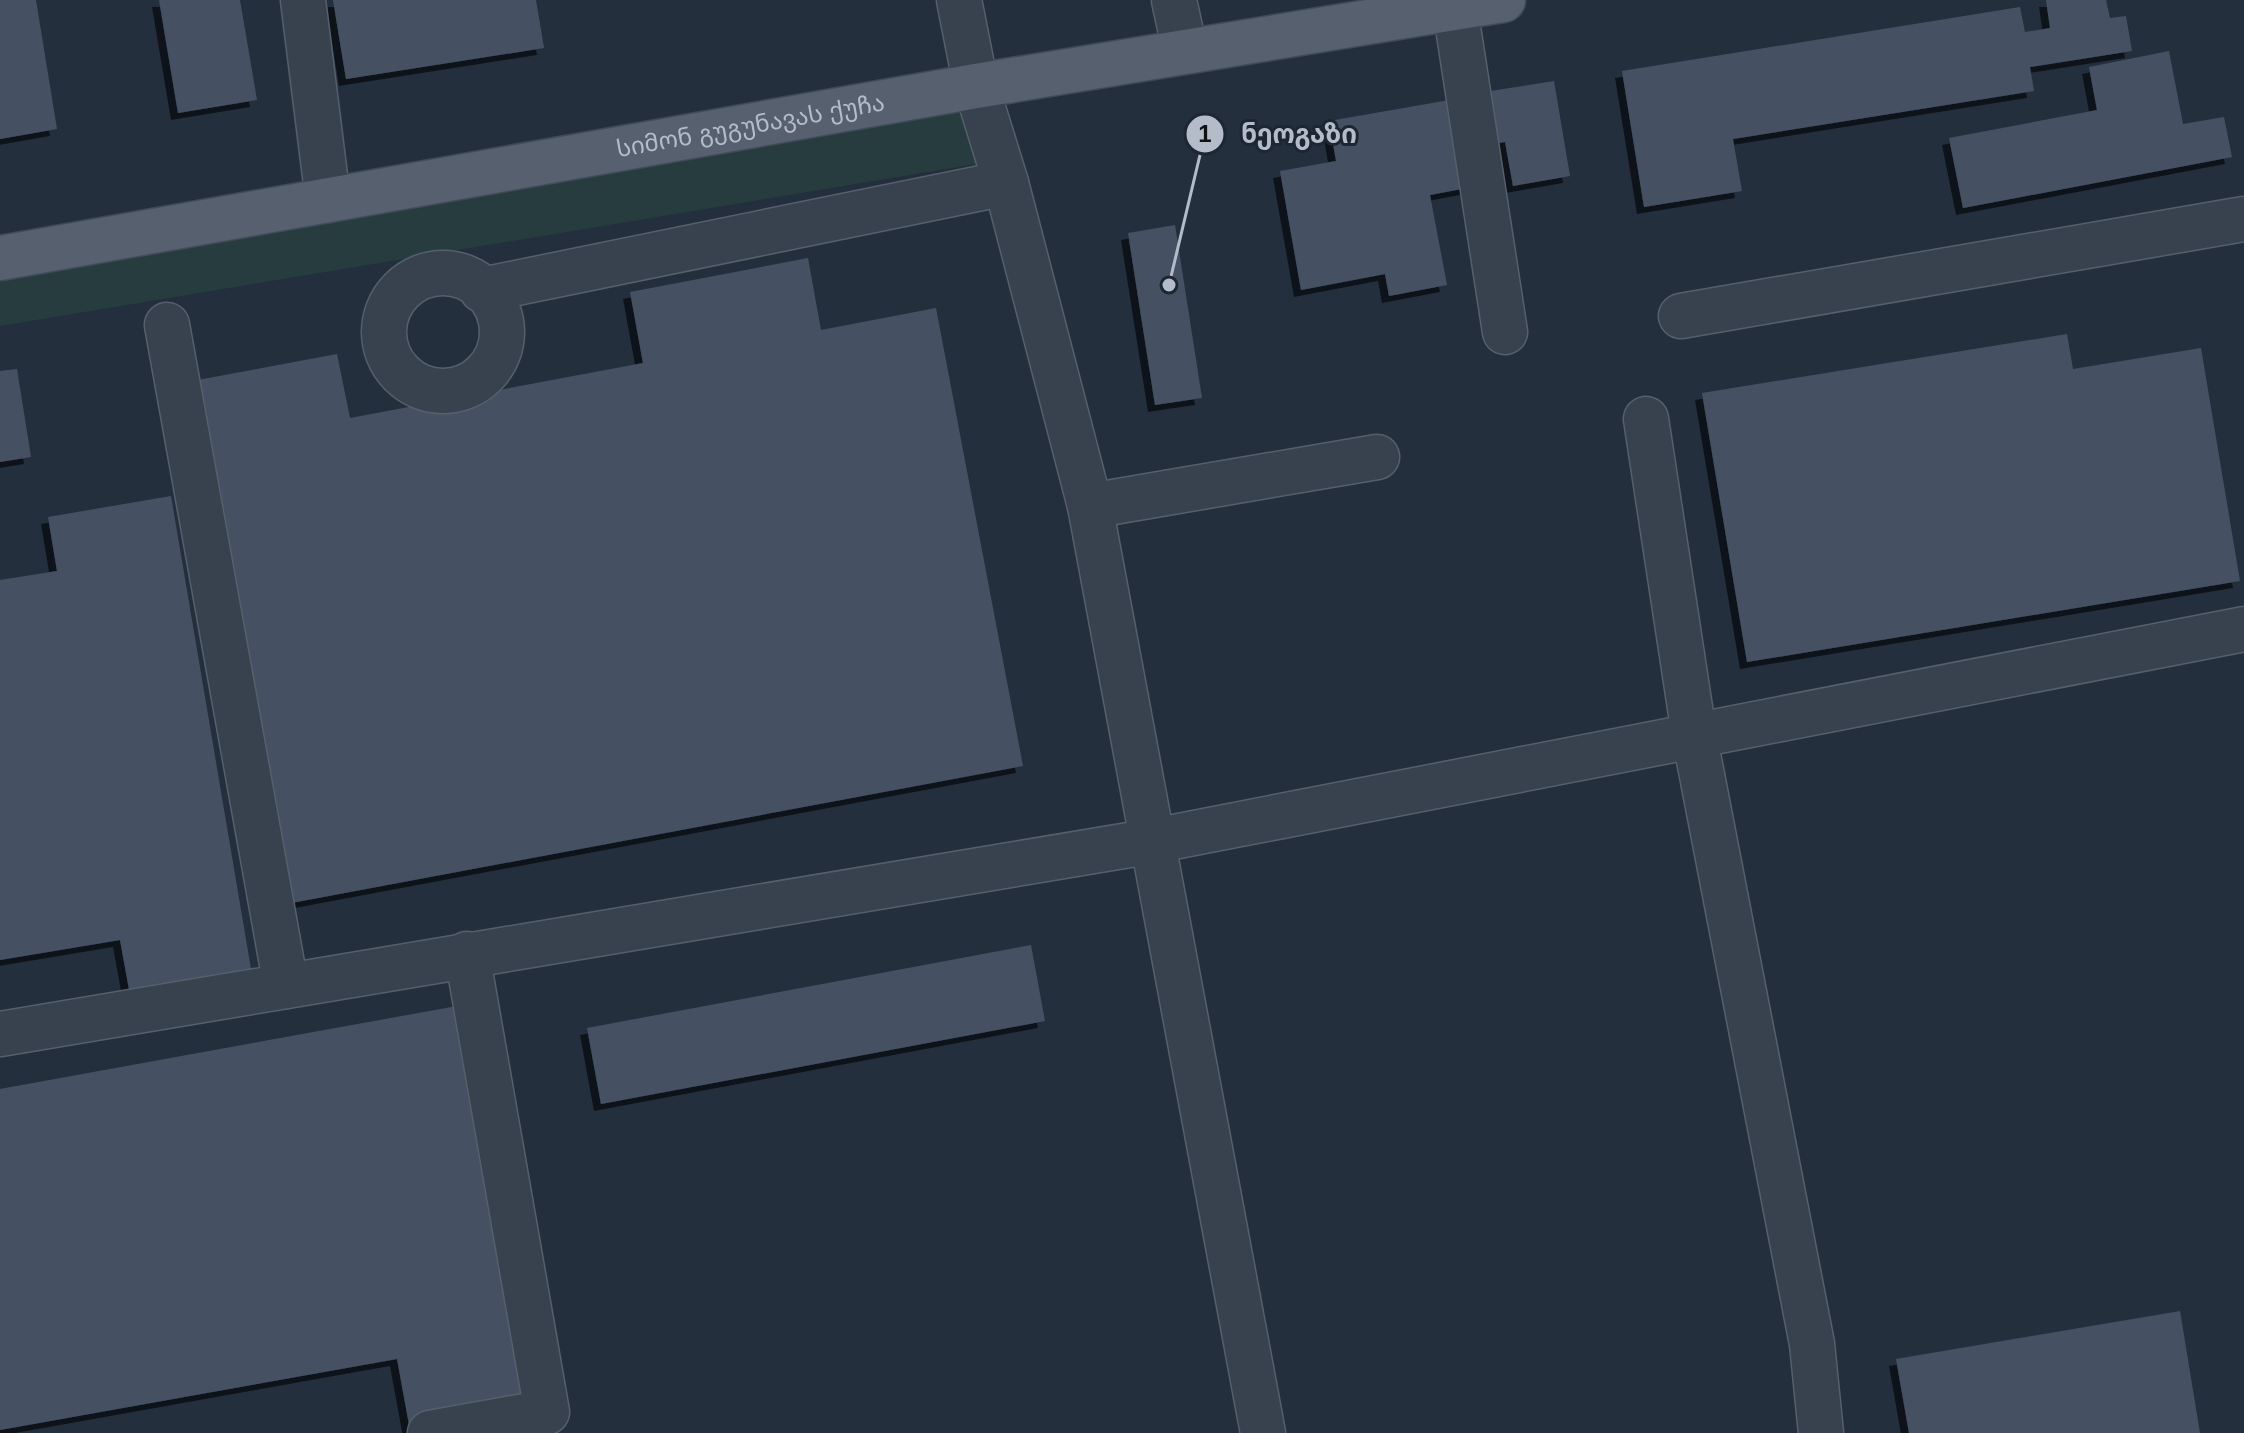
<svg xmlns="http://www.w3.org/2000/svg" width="2244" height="1433" viewBox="0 0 2244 1433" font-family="Helvetica,'Noto Sans Georgian',sans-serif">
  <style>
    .green { fill: #263c3f }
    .building { fill: #455162; filter: url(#shadow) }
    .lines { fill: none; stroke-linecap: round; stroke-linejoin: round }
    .minor-casing { stroke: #565f6c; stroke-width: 47 }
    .major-casing { stroke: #414a57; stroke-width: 47 }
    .minor { stroke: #38414e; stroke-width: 44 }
    .major { stroke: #56606e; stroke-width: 44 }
    .labels { text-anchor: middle; stroke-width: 6; stroke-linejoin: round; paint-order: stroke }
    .street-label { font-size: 24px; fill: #b4bcc9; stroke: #1d2633 }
    .leader { fill: none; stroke: #b4bcc9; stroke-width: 3 }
    .callout-dot { fill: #b4bcc9; stroke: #1d2633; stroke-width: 3 }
    .mark-label { font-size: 24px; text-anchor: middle; font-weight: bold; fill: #111 }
    .callout-label { font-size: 26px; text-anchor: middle; font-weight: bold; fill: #b4bcc9; stroke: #1d2633; stroke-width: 6; stroke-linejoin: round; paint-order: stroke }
  </style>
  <defs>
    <filter id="shadow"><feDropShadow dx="-7" dy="7" stdDeviation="0" flood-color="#0009"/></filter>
  </defs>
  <rect width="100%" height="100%" fill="#242f3e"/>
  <polygon class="green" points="961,111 976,164 0,326 0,278"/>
  <g class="building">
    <polygon points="0,0 36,0 57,129 0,139"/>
    <polygon points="159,0 240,0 257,100 178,113"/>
    <polygon points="333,0 536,0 544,48 346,79"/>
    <polygon points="2046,0 2106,0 2110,18 2126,16 2132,51 2030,67 2034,91 1733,139 1742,191 1644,207 1622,71 2020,7 2025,32 2050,28"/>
    <polygon points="2169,51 2183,124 2224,117 2232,157 1963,208 1949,138 2097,110 2089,67"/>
    <polygon points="1554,81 1570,176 1513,186 1505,142 1492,144 1484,92"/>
    <polygon points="1461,98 1477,186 1430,195 1447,285 1389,296 1385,274 1301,290 1280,171 1336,161 1329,121"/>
    <polygon points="1175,225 1202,398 1155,405 1128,233"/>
    <polygon points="808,258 821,330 936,308 1023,766 286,904 187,382 337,354 350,418 643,363 630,292"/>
    <polygon points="2067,334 2073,369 2201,348 2240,581 1747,662 1702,393"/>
    <polygon points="17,369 31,457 0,462 0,371"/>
    <polygon points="171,496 252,975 130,995 120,940 0,960 0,580 57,571 48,517"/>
    <polygon points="1031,945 1045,1021 601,1104 587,1028"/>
    <polygon points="468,1004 541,1406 410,1430 397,1359 0,1430 0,1089"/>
    <polygon points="2180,1311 2200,1433 1909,1433 1896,1359"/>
  </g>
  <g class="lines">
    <g class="minor-casing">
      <g id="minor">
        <polyline points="303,0 328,200"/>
        <polyline points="959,0 976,86 1006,183 1090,506 1263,1433"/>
        <polyline points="1174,0 1185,51"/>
        <polyline points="1455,8 1505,332"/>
        <circle cx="443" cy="332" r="59"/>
        <polyline points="482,290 1006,183"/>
        <polyline points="1681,316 2244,219"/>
        <polyline points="167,325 286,986"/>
        <polyline points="1646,419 1694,734 1812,1344 1821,1433"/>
        <polyline points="1090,506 1377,457"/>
        <polyline points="0,1034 1153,841 2244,629"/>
        <polyline points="430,1433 547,1412 467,954"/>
      </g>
    </g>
    <g class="major-casing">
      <g id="major">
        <path id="s1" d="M0,258l976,-172 527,-86"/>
      </g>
    </g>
    <use href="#minor" class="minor"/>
    <use href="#major" class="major"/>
  </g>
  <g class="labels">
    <g class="street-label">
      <text dy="8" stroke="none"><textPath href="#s1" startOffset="762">სიმონ გუგუნავას ქუჩა</textPath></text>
    </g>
  </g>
  <path class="leader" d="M1169 285L1205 134"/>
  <g class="callout-dot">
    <circle cx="1169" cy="285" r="8"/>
    <circle cx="1205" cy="134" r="20"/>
  </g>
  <g class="mark-label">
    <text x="1205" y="142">1</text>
  </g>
  <g class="callout-label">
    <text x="1299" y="143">ნეოგაზი</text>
  </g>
</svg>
